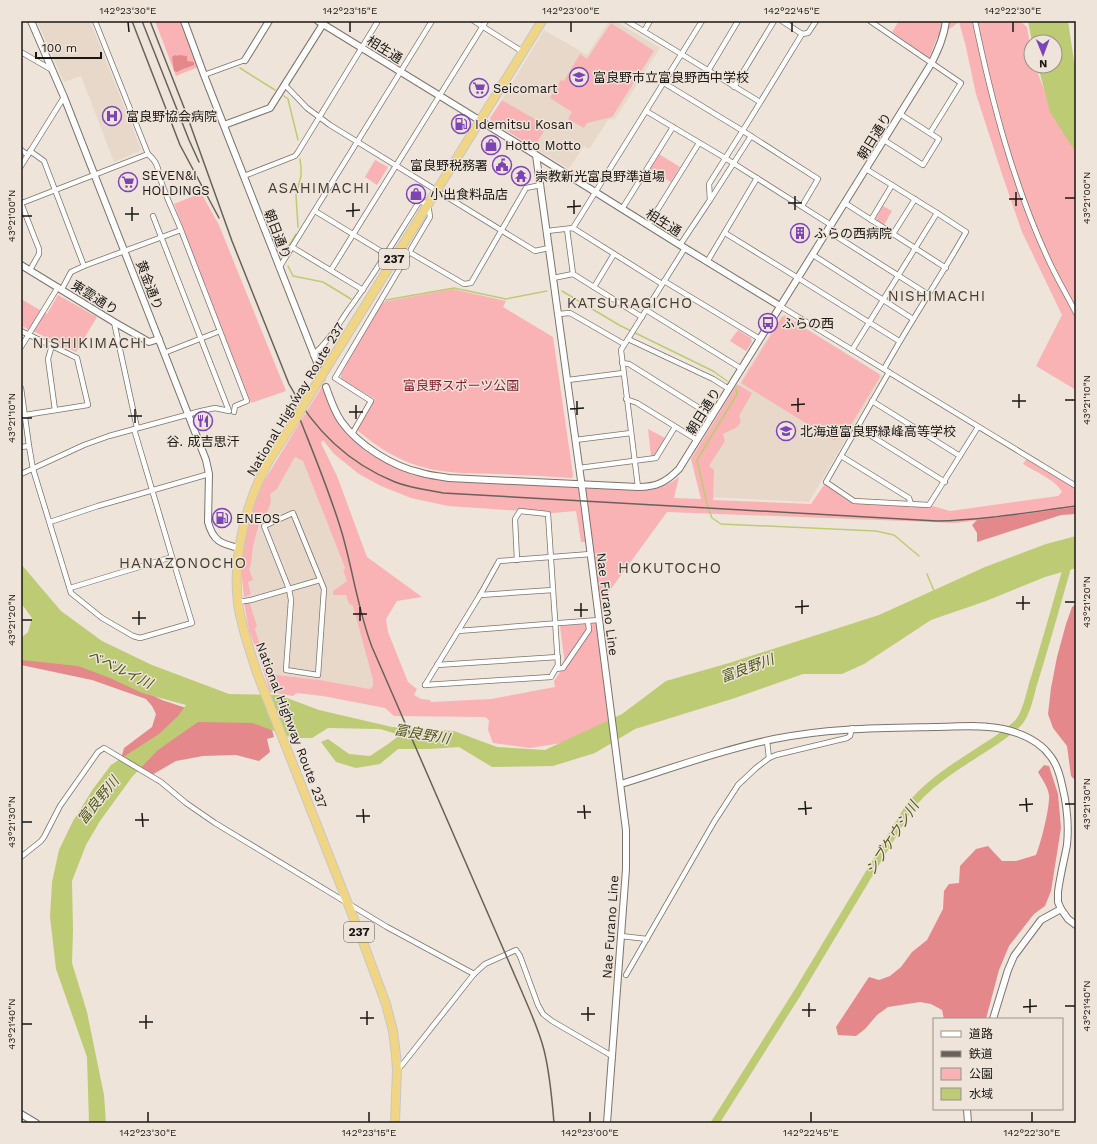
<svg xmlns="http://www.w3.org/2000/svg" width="1097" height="1144" viewBox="0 0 1097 1144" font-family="'Work Sans','Noto Sans JP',sans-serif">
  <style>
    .built { fill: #e7d8c9 }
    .green { fill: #f9b3b5 }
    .forest { fill: #e4888c }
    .water { fill: #bdcb74 }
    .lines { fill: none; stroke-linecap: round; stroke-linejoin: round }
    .stream { stroke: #bdcb74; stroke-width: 1.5 }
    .river { stroke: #bdcb74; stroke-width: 8 }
    .street-tunnel { stroke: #cec5bc; stroke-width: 4.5; stroke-dasharray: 4.5 2; stroke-linecap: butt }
    .street-casing { stroke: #7c746b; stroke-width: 6 }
    .secondary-casing { stroke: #7c746b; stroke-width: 8 }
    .highway-casing { stroke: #c8c7c7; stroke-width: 10 }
    .street { stroke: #fff; stroke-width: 4.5 }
    .secondary { stroke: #fff; stroke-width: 6 }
    .highway { stroke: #f0d684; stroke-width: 8 }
    .rail { stroke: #68625c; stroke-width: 1.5 }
    .highway-bridge-casing { stroke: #c8c7c7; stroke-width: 10; stroke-linecap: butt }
    .highway-bridge { stroke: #f0d684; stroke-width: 8 }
    .ticks { fill: none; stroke: #1a1714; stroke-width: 1.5 }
    .labels { text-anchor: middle; stroke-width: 3; stroke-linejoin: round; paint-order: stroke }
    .shield { fill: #eee4da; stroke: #5a544f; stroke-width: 1 }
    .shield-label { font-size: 12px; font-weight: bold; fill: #1a1714 }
    .street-label { font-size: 13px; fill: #1a1714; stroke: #eee4da }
    .poi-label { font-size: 13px; fill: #1a1714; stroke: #eee4da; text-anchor: start }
    .park-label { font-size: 13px; fill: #8a1d2f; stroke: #eee4da }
    .water-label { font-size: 14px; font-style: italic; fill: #4e5717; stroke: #eee4da }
    .quarter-label { font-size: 15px; letter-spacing: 1px; fill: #443d35; stroke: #eee4da }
    .neatline { fill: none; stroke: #1a1714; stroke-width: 1.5 }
    .ticks-label { font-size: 10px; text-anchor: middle; fill: #1a1714 }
  </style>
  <rect width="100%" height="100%" fill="#eee4da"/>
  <g class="built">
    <polygon points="37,21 90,21 141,149 140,151 114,162 81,76 64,82"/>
    <polygon points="609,21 615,21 660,48 615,119 608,120 589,149 584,146 569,169 536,149 538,141 547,126 502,100 544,30 587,55"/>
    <polygon points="785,315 883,376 809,502 710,497 700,465 743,397 739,383 781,316"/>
    <polygon points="295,457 303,461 345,568 343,570 347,581 333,591 333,595 346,595 349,604 353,606 373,680 373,686 370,689 320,680 269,674 255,629 257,626 244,603 244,597 251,594 248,582 253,579 249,569 251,565 253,546 259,524 264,520 270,494 277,489"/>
  </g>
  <g class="green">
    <polygon points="155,21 181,21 198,67 176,76"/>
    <polygon points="899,21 1020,21 1027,27 1031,51 1031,66 1035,66 1050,105 1076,150 1076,390 1036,366 1062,315 1022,232 1002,174 976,94 965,43 959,22 937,38 929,58 892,32"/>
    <polygon points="611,23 654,51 612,117 587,123 584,128 568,119 572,112 550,98 561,80 564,81 580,54 587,59"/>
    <polygon points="502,100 547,126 538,141 536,149 491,121 490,118"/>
    <polygon points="659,154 680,167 671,182 650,170"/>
    <polygon points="375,160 388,167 377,185 365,177"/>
    <polygon points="201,193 219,225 286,391 251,403 174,204"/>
    <polygon points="883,206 892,211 884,225 877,221 876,218"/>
    <path d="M453,289l4,1 49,11 -3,6 50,30 20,138 -1,3c-24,-2 -49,-3 -73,-4 -24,-1 -50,0 -73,-6 -26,-6 -49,-21 -69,-38l18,-31 -34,-20v-5l41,-72z"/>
    <polygon points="58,295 97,317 76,352 35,332 21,326 21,299 47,314"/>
    <polygon points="785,316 879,374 880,377 843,438 833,440 741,383 782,317"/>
    <polygon points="738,330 751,338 752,342 746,351 730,341"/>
    <polygon points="324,383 339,421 349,436 366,451 387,463 412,475 448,481 578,486 586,542 581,542 576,511 552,513 448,506 411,498 381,486 359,474 334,454 323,440 321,443 337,476 367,557 422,597 397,601 386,619 388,632 408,682 417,689 414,695 421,699 430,700 431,702 491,699 555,687 554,681 565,665 560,626 597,623 610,724 568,742 530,748 493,743 488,730 489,720 485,717 394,716 385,708 323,696 297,693 293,696 270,692 257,651 249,631 244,603 249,601 257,626 255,629 269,674 320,680 370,689 373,686 373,680 353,606 349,604 346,595 333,595 333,591 347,581 343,570 345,568 303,461 295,457 277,489 270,494 271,502 264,520 259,524 253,546 251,565 249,569 253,580 248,582 251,594 244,597 241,570 243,547 256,494"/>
    <path d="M737,384l15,9 -13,23 2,6 -4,5 -14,7 2,7 -16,25 5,4 -1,30 98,4 15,-22 28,18 75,5 21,6 108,-15 4,-4c-6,-12 -28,-21 -39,-28l5,-7 48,29v21l-119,16 -290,-11 -67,92 -15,-118 58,3 16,-1 11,-5 9,-6 -5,21 27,1 -10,-40z"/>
    <polygon points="648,429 665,438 655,456 651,456"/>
  </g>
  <g class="forest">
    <path d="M175,55l3,1 1,-1 8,1v5l7,1v3c-6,3 -11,3 -17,7l-3,-1 -2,-14z"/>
    <polygon points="1076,507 1076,514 1061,515 977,542 977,533 972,525 977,520"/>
    <polygon points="1076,604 1076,781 1071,776 1067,746 1053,728 1048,714 1051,688 1057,657 1066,624 1072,607"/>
    <polygon points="21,656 66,658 107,673 162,700 186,708 264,725 272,730 274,737 267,739 270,752 259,761 236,755 203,756 176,761 150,776 120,762 124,748 152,727 156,714 152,706 146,699 92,680 21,665"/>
    <path d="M1044,765l5,1 9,28 3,34 -10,63 -6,15 -11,8 -25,32 -10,24 -13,49h-42l-2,-9 -11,-6 -11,-2 -32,5 -11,8 -12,14 -9,7 -18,-1 -2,-8 33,-50 10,3 11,-4 11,-9 11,-15 15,-12 16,-31 1,-18 5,-7 10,-1 1,-17 16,-17 12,-3 14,15h14l20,-6c5,-12 14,-48 13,-60 -1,-8 -7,-16 -11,-23z"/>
  </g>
  <g class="water">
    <polygon points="1028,21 1068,21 1074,61 1076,67 1076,153 1050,112 1038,66 1055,66 1055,42 1032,42"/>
    <polygon points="1076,536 1076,568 1045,577 986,601 931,620 864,664 842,674 803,674 735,698 635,729 595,753 553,766 492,767 459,747 429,749 398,749 380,764 356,768 336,762 321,742 328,739 349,754 370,756 388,744 400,735 380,729 328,728 312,738 293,738 253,723 198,722 158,750 132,777 100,821 86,845 72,881 73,930 72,963 87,1012 104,1095 106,1123 89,1123 87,1057 56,969 50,917 52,882 59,850 73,821 93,789 111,765 159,734 178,716 186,705 142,693 110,678 78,666 21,660 21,638 28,632 32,618 21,603 21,564 61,611 102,641 152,665 229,694 279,695 319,710 392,727 454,731 497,747 545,750 622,714 666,681 729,663 879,615 985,567 1046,544"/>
  </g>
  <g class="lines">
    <g class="stream">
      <polyline points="240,68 275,90"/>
      <polyline points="284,96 288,99 298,140"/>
      <polyline points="298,227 296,195 301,176 301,168 300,159"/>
      <polyline points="287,249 296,234"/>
      <polyline points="288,266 293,276 323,282 351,299"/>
      <polyline points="562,291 619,325 713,371 727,381"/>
      <polyline points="386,300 454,288 506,299 547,291"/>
      <polyline points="736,388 737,394 697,460 707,504 712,518 721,524 876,531 894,535 919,556"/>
      <polyline points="927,574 934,591"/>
    </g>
    <path class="river" d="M715,1123l83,-131 110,-183c18,-24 45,-41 70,-57 14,-9 28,-17 40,-29 8,-8 12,-28 15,-39 13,-41 24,-82 36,-123"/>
    <polyline class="street-tunnel" points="318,365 326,387"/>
    <g class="street-casing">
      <g id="street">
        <polyline points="474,21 523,52"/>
        <polyline points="627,21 760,102"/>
        <polyline points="782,21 802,34 808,33 816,21"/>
        <polyline points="870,21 961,83 930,133"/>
        <path d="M975,21c17,81 38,162 73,238 8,18 19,36 28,54"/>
        <polyline points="644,31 650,21"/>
        <polyline points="21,52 52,70"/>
        <polyline points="708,71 738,21"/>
        <polyline points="204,75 245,60"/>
        <polyline points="664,83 743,131 818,179 802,206"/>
        <polyline points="285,85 307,108 330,125 535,251 549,248"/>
        <polyline points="734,87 774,21"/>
        <polyline points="646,111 725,158 831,225"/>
        <polyline points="884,140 923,165 939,139 900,114"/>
        <polyline points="21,150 28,155"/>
        <polyline points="30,151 44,161 84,266"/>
        <polyline points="21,166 64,97"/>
        <polyline points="244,176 295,156 298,152 378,21"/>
        <polyline points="710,200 751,136"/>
        <polyline points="21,203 39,249 39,254 30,270"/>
        <polyline points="22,203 148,154"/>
        <polyline points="845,203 946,268"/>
        <polyline points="622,209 673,127"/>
        <polyline points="315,211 387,255"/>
        <polyline points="871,220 892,185"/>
        <polyline points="648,225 699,143"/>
        <polyline points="573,228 702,21"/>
        <polyline points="567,229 573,274"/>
        <polyline points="181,230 247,401 235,406 234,412"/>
        <polyline points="547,231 573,228 662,284"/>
        <polyline points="828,231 929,295"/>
        <polyline points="725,233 798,278 899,341"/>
        <polyline points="893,234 915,199"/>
        <polyline points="680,245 710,200 709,184 750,119 802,34"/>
        <polyline points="292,247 363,290"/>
        <polyline points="409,252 464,284 471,283 526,188 541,185"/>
        <polyline points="813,255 913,319"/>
        <polyline points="707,262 757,178"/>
        <polyline points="279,268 432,21"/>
        <polyline points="331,270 486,21"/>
        <polyline points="553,278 573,274 642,317"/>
        <polyline points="664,281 760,339"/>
        <polyline points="594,287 614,254"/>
        <path d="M62,289l9,-17 13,-6 97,-36c-6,-15 -14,-31 -19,-46 -5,-15 -2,-19 -14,-30l-53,-133"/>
        <polyline points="780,306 1076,486"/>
        <polyline points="646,310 742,369"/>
        <polyline points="558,314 570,313 624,344"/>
        <polyline points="114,322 137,428"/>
        <polyline points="21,331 77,358 88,405 25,415"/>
        <polyline points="628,339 713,379 729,389"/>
        <polyline points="52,345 48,359 55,410"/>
        <polyline points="21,347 58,287"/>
        <polyline points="852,350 937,213 866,169"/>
        <polyline points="164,353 220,331"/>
        <path d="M313,355c15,-13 25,-30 36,-46 25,-34 47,-71 70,-107l9,1 2,14 -95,161 36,23 -19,33"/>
        <polyline points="622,363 629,364 712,416"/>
        <path d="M884,369c26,-47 56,-91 82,-137l-29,-19"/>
        <polyline points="889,372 826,482 854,501 929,505 978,427"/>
        <polyline points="568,380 623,373"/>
        <polyline points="21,388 29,446 33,469 71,593 102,618 133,636 140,638 192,623 172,557 134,429"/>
        <polyline points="626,399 637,403 697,440"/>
        <polyline points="872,401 960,456"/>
        <polyline points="857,427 945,482"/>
        <polyline points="575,440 631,433"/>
        <polyline points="21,447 29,446"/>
        <polyline points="841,456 909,498 911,504"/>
        <polyline points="579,468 656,458 675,427"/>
        <polyline points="21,474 84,445 109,436 201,411 215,408 229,411 153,216"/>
        <polyline points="638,487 621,350 685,248"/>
        <polygon points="293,513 324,589 318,675 286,670 291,600 289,589 264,526"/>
        <polyline points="50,522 98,506 209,474"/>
        <polyline points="70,588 172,557"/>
        <polyline points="480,595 553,590"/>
        <polyline points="238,602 251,600 320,580"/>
        <polyline points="458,631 599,620"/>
        <polyline points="437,665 558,657"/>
        <polyline points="556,669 563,668 589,630 588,621"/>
        <polyline points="425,685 551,677 558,665 548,514 520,511 515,519 517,560"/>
        <polyline points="425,685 480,595 499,561 591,554"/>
        <polyline points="767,741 769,758"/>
        <polyline points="21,857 41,841 44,837 60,806 98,752 104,748 161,782 186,803 215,823 387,927 474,974"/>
        <polyline points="621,936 647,939"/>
        <polyline points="626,975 714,822 738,785 756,768 769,758 776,755 847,738 850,736 852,728"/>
        <polyline points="397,1070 402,1065 474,974 485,964 516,950 520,956 538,1005 543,1014 552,1021 612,1056"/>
      </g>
    </g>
    <g class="secondary-casing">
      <g id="secondary">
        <path d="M31,21l33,76 142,363 3,14 -1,48c5,19 13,22 31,26"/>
        <polyline points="184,21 204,75 318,365"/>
        <polyline points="318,21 536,155 584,502 626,830 626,869 607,1123"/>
        <polyline points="245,60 269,21"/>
        <polyline points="224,125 270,108 323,24"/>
        <polyline points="536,155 680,245 780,306"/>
        <polyline points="21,265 114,322 149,342 159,339"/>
        <path d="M326,387c4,11 8,24 15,34 17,24 52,46 81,52 9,3 18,3 27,5l189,9c19,0 28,-5 41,-18l252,-405c7,-14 13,-27 15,-43"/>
        <path d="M621,784c51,-16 101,-34 153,-45 53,-11 106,-11 160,-12 22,0 47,-3 69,2 18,4 37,12 48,28 6,8 9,18 11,28 5,20 7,40 5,60 -3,16 -7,31 -9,47v10l3,7 -20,11 -27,36 -6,14 -15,49"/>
        <polyline points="1061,909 1068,919 1076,925"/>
        <polyline points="967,1109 968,1123"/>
        <polyline points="21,1114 36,1123"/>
      </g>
    </g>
    <g class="highway-casing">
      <g id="highway">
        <polyline points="309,396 542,21"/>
        <path d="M295,420c-8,13 -17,26 -25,39 -23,39 -38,98 -32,144 3,24 12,47 19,70l106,269 23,62 7,27 3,24 1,15 -2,53"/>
      </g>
    </g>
    <use href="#street" class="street"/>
    <use href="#secondary" class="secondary"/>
    <use href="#highway" class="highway"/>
    <g class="rail">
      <polyline points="132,21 180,145 219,218"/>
      <polyline points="142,21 189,140 199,162"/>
      <path d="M150,21l35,89 47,131 57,143c24,45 59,79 106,98 15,6 33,8 48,11l494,28c47,-1 93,-9 139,-15"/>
      <path d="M291,396c17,45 37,90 51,137 11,38 16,77 30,114l150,345c8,19 17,38 22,58 6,24 8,48 10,73"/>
    </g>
    <g class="highway-bridge-casing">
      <polyline id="highway-bridge" points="295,420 309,396"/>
    </g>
    <use href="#highway-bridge" class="highway-bridge"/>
  </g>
  <path class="ticks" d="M128,22l1,10M350,22v10M571,22v10M792,22v10M1013,22v10M1016,192v14M795,196v14M1065,198h10M1009,199h14M574,200v14M353,203v14M788,203h14M132,207v14M567,207l14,-1M346,211l14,-1M125,214h14M22,216h10M1019,394v14M798,398v14M1065,400h10M577,401v14M1012,401h14M356,405v14M791,405l14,-1M135,409v14M570,409l14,-1M349,412h14M128,416h14M22,418h10M1023,596v14M802,600v14M1065,602h10M581,603v14M1016,603h14M360,607v14M795,607l14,-1M574,610h14M139,611v14M353,614h14M132,618h14M22,620h10M1026,798l1,14M805,801l1,14M1065,804h10M584,805l1,14M1019,805l14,-1M363,809l1,14M798,809l14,-1M577,812h14M142,813l1,14M356,816h14M135,820h14M22,822h10M1030,999v14M809,1003v14M1065,1006h10M588,1007v14M1023,1007l14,-1M802,1010h14M367,1011v14M581,1014h14M146,1015v14M360,1018h14M139,1022h14M22,1024h10M148,1112v10M369,1112v10M590,1112v10M811,1112v10M1032,1112v10"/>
  <defs>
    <g id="school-ring" transform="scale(1)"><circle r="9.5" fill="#eee4da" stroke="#7d44ba" stroke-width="1.5"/><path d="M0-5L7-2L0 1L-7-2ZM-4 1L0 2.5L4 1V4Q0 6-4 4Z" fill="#7d44ba"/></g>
    <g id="supermarket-ring" transform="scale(1)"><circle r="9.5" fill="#eee4da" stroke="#7d44ba" stroke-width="1.5"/><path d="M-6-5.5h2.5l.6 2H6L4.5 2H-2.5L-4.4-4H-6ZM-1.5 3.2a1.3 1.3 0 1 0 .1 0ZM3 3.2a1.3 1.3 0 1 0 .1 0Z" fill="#7d44ba"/></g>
    <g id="hospital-ring" transform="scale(1)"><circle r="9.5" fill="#eee4da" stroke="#7d44ba" stroke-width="1.5"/><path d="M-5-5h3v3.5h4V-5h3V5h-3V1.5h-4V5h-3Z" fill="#7d44ba"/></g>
    <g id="fuel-ring" transform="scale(1)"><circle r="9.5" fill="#eee4da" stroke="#7d44ba" stroke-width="1.5"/><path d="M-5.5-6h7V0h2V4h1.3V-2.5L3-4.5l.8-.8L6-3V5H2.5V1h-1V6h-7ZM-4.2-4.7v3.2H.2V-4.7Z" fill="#7d44ba"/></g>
    <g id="shop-ring" transform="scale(1)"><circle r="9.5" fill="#eee4da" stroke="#7d44ba" stroke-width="1.5"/><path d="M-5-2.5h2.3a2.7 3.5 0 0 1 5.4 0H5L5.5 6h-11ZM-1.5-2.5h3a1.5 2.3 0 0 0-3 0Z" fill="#7d44ba"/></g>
    <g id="civic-ring" transform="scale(1)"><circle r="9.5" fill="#eee4da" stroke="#7d44ba" stroke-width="1.5"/><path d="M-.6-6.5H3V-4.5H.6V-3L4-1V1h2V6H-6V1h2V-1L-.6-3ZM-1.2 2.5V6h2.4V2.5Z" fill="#7d44ba"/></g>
    <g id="temple-ring" transform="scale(1)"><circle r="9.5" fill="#eee4da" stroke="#7d44ba" stroke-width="1.5"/><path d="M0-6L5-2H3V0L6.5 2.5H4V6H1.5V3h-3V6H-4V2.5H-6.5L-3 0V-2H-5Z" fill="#7d44ba"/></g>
    <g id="building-ring" transform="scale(1)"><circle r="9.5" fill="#eee4da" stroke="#7d44ba" stroke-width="1.5"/><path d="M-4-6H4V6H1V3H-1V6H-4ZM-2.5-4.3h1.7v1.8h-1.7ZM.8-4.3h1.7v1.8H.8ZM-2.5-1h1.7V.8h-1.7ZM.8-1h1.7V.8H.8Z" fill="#7d44ba"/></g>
    <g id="bus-ring" transform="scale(1)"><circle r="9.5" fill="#eee4da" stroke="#7d44ba" stroke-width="1.5"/><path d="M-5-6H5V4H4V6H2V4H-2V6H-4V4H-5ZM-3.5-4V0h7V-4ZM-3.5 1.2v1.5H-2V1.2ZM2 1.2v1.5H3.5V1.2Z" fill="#7d44ba"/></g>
    <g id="restaurant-ring" transform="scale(1)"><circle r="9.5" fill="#eee4da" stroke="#7d44ba" stroke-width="1.5"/><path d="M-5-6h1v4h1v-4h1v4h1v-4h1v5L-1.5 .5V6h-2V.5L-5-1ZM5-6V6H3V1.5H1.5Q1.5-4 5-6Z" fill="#7d44ba"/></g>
  </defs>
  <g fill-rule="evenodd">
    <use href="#school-ring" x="579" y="77"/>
    <use href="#supermarket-ring" x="479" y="88"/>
    <use href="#hospital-ring" x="112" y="116"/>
    <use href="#fuel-ring" x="461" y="124"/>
    <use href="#shop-ring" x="491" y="145"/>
    <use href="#civic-ring" x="502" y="165"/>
    <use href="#temple-ring" x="521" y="176"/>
    <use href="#supermarket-ring" x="128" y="182"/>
    <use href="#shop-ring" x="416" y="194"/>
    <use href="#building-ring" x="800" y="233"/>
    <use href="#bus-ring" x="768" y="323"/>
    <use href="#restaurant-ring" x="203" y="421"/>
    <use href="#school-ring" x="786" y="431"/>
    <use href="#fuel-ring" x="222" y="518"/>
  </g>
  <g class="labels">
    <g class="shield">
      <rect x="379" y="249" width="30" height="20" rx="3"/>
      <rect x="344" y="922" width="30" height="20" rx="3"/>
    </g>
    <g class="shield-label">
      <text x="394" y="263">237</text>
      <text x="359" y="936">237</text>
    </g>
    <g class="street-label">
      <text transform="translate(385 49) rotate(32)" y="5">相生通</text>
      <text transform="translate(874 136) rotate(-58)" y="5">朝日通り</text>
      <text transform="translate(664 222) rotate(32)" y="5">相生通</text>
      <text transform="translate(278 234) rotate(69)" y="5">朝日通り</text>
      <text transform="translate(150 285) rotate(69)" y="5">黄金通り</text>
      <text transform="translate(95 297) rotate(32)" y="5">東雲通り</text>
      <text transform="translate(295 399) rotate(-59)" y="5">National Highway Route 237</text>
      <text transform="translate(703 411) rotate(-58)" y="5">朝日通り</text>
      <text transform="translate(608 604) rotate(83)" y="5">Nae Furano Line</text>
      <text transform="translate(292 725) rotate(69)" y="5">National Highway Route 237</text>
      <text transform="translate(610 927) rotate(-86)" y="5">Nae Furano Line</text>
    </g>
    <g class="poi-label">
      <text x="593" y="82">富良野市立富良野西中学校</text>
      <text x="493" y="93">Seicomart</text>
      <text x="126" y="121">富良野協会病院</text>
      <text x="475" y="129">Idemitsu Kosan</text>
      <text x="505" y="150">Hotto Motto</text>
      <text x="488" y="170" text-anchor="end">富良野税務署</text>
      <text x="142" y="180">SEVEN&amp;I<tspan x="142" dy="15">HOLDINGS</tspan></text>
      <text x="535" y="181">崇教新光富良野準道場</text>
      <text x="430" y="199">小出食料品店</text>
      <text x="814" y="238">ふらの西病院</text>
      <text x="782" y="328">ふらの西</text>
      <text x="800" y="436">北海道富良野緑峰高等学校</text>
      <text x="203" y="446" text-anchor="middle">谷. 成吉思汗</text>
      <text x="236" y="523">ENEOS</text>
    </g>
    <g class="park-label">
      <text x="461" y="390">富良野スポーツ公園</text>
    </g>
    <g class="water-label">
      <text transform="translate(747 668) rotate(-20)" y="5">富良野川</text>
      <text transform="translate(120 669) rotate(26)" y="5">ベベルイ川</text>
      <text transform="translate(422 734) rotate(10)" y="5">富良野川</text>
      <text transform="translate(98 800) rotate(-51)" y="5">富良野川</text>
      <text transform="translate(892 838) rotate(-57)" y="5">シブケウシ川</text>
    </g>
    <g class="quarter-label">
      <text x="319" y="193">ASAHIMACHI</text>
      <text x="937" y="301">NISHIMACHI</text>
      <text x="630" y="308">KATSURAGICHO</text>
      <text x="90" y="348">NISHIKIMACHI</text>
      <text x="183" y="568">HANAZONOCHO</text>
      <text x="670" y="573">HOKUTOCHO</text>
    </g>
  </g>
  <rect width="1097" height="1144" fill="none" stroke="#eee4da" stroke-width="44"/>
  <rect x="933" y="1018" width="130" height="92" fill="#eee4da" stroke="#99928b"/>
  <rect x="941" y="1031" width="20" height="6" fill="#ffffff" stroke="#99928b"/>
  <text x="969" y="1038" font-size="12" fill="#1a1714">道路</text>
  <rect x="941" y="1051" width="20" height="6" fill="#68625c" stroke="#99928b"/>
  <text x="969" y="1058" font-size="12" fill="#1a1714">鉄道</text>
  <rect x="941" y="1068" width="20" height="12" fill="#f9b3b5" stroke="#99928b"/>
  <text x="969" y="1078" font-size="12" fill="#1a1714">公園</text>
  <rect x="941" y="1088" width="20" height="12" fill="#bdcb74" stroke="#99928b"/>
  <text x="969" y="1098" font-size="12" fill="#1a1714">水域</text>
  <g transform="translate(1043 54) rotate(179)"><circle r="19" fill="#eee4da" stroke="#99928b"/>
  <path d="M0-3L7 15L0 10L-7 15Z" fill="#7d44ba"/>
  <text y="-6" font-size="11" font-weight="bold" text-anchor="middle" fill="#1a1714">N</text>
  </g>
  <path d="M36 52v6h65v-6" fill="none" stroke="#1a1714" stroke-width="2"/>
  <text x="42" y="52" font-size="12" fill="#1a1714" stroke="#eee4da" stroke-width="3" paint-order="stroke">100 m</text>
  <rect x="22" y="22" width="1053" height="1100" class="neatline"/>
  <g class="ticks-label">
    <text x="128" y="14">142°23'30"E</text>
    <text x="350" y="14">142°23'15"E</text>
    <text x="571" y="14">142°23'00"E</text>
    <text x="792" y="14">142°22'45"E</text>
    <text x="1013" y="14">142°22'30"E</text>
    <text transform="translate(1086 198) rotate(-90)" y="4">43°21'00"N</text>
    <text transform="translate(11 216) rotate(-90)" y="4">43°21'00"N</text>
    <text transform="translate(1086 400) rotate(-90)" y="4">43°21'10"N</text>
    <text transform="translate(11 418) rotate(-90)" y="4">43°21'10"N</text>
    <text transform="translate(1086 602) rotate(-90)" y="4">43°21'20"N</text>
    <text transform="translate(11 620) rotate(-90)" y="4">43°21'20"N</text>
    <text transform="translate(1086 804) rotate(-90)" y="4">43°21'30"N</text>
    <text transform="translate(11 822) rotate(-90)" y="4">43°21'30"N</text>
    <text transform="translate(1086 1006) rotate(-90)" y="4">43°21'40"N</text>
    <text transform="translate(11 1024) rotate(-90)" y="4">43°21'40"N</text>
    <text x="148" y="1136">142°23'30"E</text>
    <text x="369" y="1136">142°23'15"E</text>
    <text x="590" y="1136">142°23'00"E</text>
    <text x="811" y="1136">142°22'45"E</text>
    <text x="1032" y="1136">142°22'30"E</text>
  </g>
</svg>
